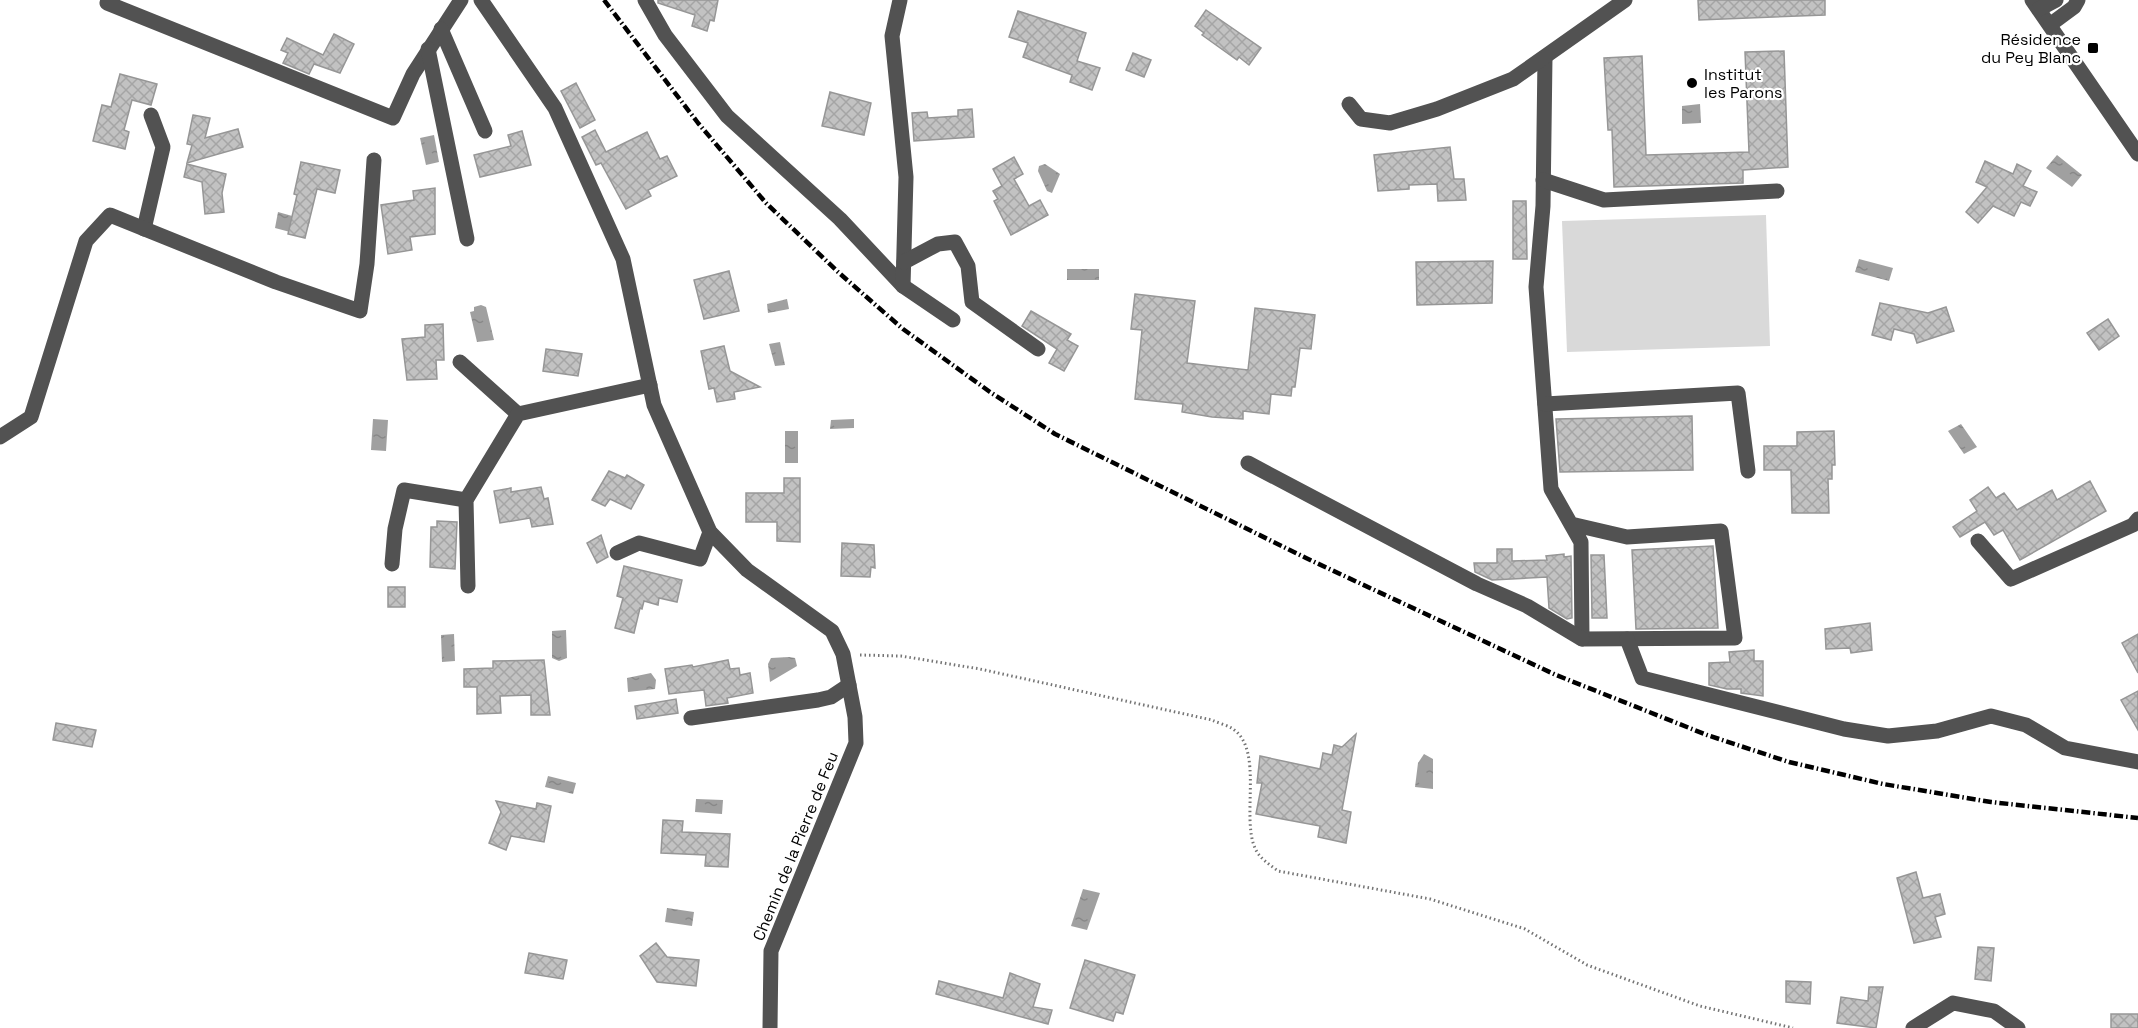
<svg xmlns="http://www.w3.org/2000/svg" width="2138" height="1028" viewBox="0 0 2138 1028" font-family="'Space Grotesk',sans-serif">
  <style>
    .green { fill: #d9d9d9 }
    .water { fill: url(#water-ripples) }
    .building { fill: url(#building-cross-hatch); stroke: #969696; stroke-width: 1.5 }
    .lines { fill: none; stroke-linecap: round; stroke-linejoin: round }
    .path { stroke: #747474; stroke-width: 3; stroke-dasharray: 1.5 3; stroke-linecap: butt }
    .minor { stroke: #525252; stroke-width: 15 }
    .rail { stroke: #000; stroke-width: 4.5; stroke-dasharray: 9 3 1.5 3; stroke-linecap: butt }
    .poi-dot { fill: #000; stroke: #fff; stroke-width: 2 }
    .labels { text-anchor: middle; stroke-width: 4.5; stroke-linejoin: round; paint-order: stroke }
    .poi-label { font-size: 16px; fill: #000; stroke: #fff; text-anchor: end }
    .street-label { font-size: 16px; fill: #000; stroke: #fff }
  </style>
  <defs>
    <pattern id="water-ripples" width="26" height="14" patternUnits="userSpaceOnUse" patternTransform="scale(1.5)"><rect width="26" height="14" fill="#a0a0a0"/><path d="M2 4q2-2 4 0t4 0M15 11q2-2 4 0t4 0" fill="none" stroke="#888"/></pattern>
    <pattern id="building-cross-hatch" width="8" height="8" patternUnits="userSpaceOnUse" patternTransform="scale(1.5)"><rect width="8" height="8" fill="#c2c2c2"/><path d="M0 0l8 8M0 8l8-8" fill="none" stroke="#a5a5a5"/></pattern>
  </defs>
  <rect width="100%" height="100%" fill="#fff"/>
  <polygon class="green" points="1766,215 1770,346 1567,352 1562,221"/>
  <g class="water">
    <polygon points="1700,104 1701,123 1682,124 1682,106"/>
    <polygon points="434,135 439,162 426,165 420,138"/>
    <polygon points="2057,155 2082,175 2072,187 2046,168"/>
    <polygon points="1045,164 1060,174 1052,193 1047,191 1038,171 1039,166"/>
    <polygon points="278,212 310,221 305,236 275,228"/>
    <polygon points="1859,259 1893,268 1889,281 1855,272"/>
    <rect x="1067" y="269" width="32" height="11"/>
    <polygon points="787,299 789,309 768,313 767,304"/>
    <polygon points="481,305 486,307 494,340 477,342 470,312 474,311 474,307"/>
    <polygon points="780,342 785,365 775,366 769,344"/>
    <polygon points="373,419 388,420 386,451 371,450"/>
    <polygon points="854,419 854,428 830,429 831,420"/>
    <polygon points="1961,424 1977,447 1964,454 1948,431"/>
    <rect x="785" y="431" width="13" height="32"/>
    <polygon points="566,630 567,658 559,661 552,658 552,631"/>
    <polygon points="454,634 455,661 442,662 441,635"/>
    <polygon points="789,657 795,658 797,666 770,682 768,664 771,658"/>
    <polygon points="651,673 656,680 655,689 628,692 627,678"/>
    <polygon points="1424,754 1433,759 1433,789 1415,787 1418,763"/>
    <polygon points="548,776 576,783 573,794 545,787"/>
    <polygon points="696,799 723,800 722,814 695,812"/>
    <polygon points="1083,889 1100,893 1087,930 1071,926"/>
    <polygon points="667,908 694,912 692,926 665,922"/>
  </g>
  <g class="building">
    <polygon points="658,0 718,0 714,21 710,20 707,31 692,26 695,15 658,3"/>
    <polygon points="1698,0 1825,0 1825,15 1699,20"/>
    <polygon points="1206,10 1261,48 1249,65 1239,57 1237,60 1202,35 1204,33 1195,26"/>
    <polygon points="1018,11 1086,33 1077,61 1100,68 1092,90 1070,82 1072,75 1023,57 1028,43 1009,37"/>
    <polygon points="334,34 354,44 340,73 314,64 309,74 283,63 288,53 281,50 287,38 323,55"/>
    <polygon points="1784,51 1788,167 1743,170 1743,183 1614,187 1612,130 1608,130 1604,58 1642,56 1646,155 1749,152 1745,52"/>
    <polygon points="1133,53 1151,60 1144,77 1126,70"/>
    <polygon points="120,74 157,84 151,105 132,100 124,130 129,132 125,149 93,141 102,105 111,107"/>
    <polygon points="576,83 595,120 580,128 561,91"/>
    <polygon points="830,92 871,103 864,135 822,126"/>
    <polygon points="972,109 974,137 914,141 912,113 927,112 928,118 958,116 958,110"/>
    <polygon points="193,115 210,118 205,138 238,129 243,147 187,163 192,145 187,144"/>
    <polygon points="595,130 606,152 647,132 660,159 667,156 677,176 648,190 651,196 626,209 601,163 596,165 582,137"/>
    <polygon points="522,131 531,165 480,177 474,155 511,146 508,135"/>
    <polygon points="1450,147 1454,179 1464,179 1466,200 1438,201 1437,184 1409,185 1409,189 1378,191 1374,155"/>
    <polygon points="1014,157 1023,174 1014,179 1029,206 1040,200 1048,215 1011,235 994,201 998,199 993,191 1002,186 993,169"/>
    <polygon points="1985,161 2013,174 2017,164 2031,171 2023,186 2037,192 2030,206 2021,202 2014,216 1993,206 1978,223 1966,212 1987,187 1976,182"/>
    <polygon points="301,162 340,170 335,193 317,189 305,238 288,234 297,195 294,194"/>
    <polygon points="187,164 226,174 222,193 224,212 205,214 202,182 184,177"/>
    <polygon points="435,188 435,234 410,237 412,250 388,254 381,205 414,200 413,191"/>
    <polygon points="1513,201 1526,201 1527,259 1513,259"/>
    <polygon points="1493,261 1492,303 1417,305 1416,262"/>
    <polygon points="729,271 739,311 704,319 694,280"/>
    <polygon points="1135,294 1195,301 1187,363 1212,366 1248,370 1255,308 1315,315 1311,349 1300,348 1295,387 1292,387 1291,396 1271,394 1269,414 1243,411 1243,419 1212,417 1182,412 1183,404 1135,399 1142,330 1131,329"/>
    <polygon points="1880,303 1928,313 1946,307 1954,331 1917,343 1914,334 1894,329 1891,340 1872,335"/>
    <polygon points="1031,311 1071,334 1067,340 1078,346 1064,371 1049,363 1057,349 1022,326"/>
    <polygon points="2108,319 2119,336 2099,350 2087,333"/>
    <polygon points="443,324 444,360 436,360 437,379 407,380 402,339 425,337 425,325"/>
    <polygon points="724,346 730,371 760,387 734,392 735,399 717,402 714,388 709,389 701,351"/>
    <polygon points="546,349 582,354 578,376 543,371"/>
    <polygon points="1692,416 1693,470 1560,472 1556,419"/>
    <polygon points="1834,431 1835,465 1832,465 1832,479 1828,479 1829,513 1792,513 1791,470 1764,470 1764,446 1797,446 1797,432"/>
    <polygon points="609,471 625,478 627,475 644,485 631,509 610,499 605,506 592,500"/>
    <polygon points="784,478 800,478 800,542 777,541 777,522 746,522 746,493 784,493"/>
    <polygon points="2090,481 2106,511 2020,560 2003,530 1994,535 1985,522 1960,537 1953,527 1977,511 1970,500 1988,487 1996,498 2004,493 2017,510 2052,490 2057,500"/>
    <polygon points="541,487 544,499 548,498 553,524 532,527 530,518 500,523 494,491 511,488 511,492"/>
    <polygon points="437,521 457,522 455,569 430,567 431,527 437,527"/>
    <polygon points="601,535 608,557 597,563 587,543"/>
    <polygon points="842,543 874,545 875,568 871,567 870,577 841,576"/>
    <polygon points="1713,546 1718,628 1636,629 1632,550"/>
    <polygon points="1497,549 1512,549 1512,561 1547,560 1546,556 1564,554 1564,557 1571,556 1572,618 1567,619 1549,608 1547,577 1492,580 1475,572 1474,563 1497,563"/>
    <polygon points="1591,555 1604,555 1607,618 1592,618"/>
    <polygon points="624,566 682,580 677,602 659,598 658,605 644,601 642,609 640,608 634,633 615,628 623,598 617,596"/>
    <rect x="388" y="587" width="17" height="20"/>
    <polygon points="1870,623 1872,650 1851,653 1850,648 1826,649 1825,629"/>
    <polygon points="2138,634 2138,673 2122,643"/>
    <polygon points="1754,650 1754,661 1763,661 1763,696 1741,693 1741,689 1727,689 1709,685 1709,663 1730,662 1729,652"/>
    <polygon points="544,660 550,715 531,715 531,695 500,696 501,713 477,714 477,687 464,687 464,669 493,668 493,661"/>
    <polygon points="728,660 730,669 739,668 740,675 750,673 753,693 727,698 728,703 706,706 704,690 669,694 665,669 692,665 693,667"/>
    <polygon points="2138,691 2138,730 2121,700"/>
    <polygon points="676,699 678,713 637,719 635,706"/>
    <polygon points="56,723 96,730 92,747 53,740"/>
    <polygon points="1356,734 1342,810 1351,812 1346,843 1318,837 1320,826 1256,814 1262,783 1257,783 1260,756 1320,769 1323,753 1332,755 1334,745 1342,747"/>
    <polygon points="496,801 536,809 537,803 551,806 544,842 511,836 506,850 489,843 501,812"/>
    <polygon points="663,820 683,821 682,832 730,834 728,867 705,866 706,855 661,853"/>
    <polygon points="1916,872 1923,898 1940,894 1945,914 1935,917 1941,937 1914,943 1897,878"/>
    <polygon points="656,943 667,957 699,960 696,986 657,982 640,956"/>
    <polygon points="1978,947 1994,948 1991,981 1975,979"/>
    <polygon points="529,953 567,960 563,979 525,973"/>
    <polygon points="1085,960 1135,975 1123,1014 1116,1012 1113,1021 1070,1008"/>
    <polygon points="1010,973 1040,984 1033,1007 1052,1010 1048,1024 936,994 939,981 1003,998"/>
    <polygon points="1786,981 1811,982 1810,1004 1786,1002"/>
    <polygon points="1869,987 1883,987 1876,1028 1837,1023 1841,997 1868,1001"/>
    <rect x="2111" y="1014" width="27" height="14"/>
  </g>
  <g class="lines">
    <path class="path" d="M860,655l41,1 79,13 232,51c6,3 15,5 21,9 31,21 8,88 22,119 4,10 14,16 23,23l152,28 95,30 62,36 113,41 93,22"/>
    <g class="minor">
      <polyline points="481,0 555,108 623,259 654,405 710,532 747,570 832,631 843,654 855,717 856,743 771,951 770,1028"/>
      <polyline points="645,0 665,35 727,116 840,219 903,286 953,320"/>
      <polyline points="900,0 892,36 906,177 903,286"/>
      <polyline points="2032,0 2138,154"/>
      <polyline points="107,3 393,118 413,74 461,0"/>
      <polyline points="2039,9 2056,0"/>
      <polyline points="2051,24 2074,7 2078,0"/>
      <polyline points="441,29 485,131"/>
      <polyline points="428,49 467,239"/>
      <polyline points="1545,57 1543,206 1536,287 1551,489 1581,542 1582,639 1735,638 1721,531 1627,537 1571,524"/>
      <polyline points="1349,104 1361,119 1390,123 1437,109 1513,79 1625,0"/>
      <polyline points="1543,180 1604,200 1777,191"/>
      <polyline points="144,229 163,147 151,115"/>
      <polyline points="904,262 938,244 955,242 968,266 972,302 1038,349"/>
      <polyline points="460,362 518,414"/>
      <polyline points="1545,404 1738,393 1748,471"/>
      <polyline points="0,437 31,417 86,241 110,215 276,282 360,311 367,264 374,160"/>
      <polyline points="1248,463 1477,584 1527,606 1582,639"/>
      <polyline points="1978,541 2011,579 2133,525 2138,519"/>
      <polyline points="617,553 639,543 700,559 710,532"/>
      <polyline points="392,564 395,529 404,490 466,500"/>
      <polyline points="468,586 466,500 518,414 650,385"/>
      <polyline points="1627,639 1642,678 1844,729 1888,736 1937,731 1991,716 2026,725 2065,748 2138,762"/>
      <polyline points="691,718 818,700 831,697 849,685"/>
      <polyline points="1913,1028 1953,1003 1994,1011 2018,1028"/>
    </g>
    <polyline class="rail" points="604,0 698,123 766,203 838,272 903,329 990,392 1055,434 1306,558 1556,675 1707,735 1789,762 1883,784 1991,802 2138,818"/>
  </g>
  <g class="poi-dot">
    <rect x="2087" y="42" width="12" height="12" rx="3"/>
    <circle cx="1692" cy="83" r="6"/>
  </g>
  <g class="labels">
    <g class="poi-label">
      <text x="2081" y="45">Résidence<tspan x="2081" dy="18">du Pey Blanc</tspan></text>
      <text x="1704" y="80" text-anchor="start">Institut<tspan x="1704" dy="18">les Parons</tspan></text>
    </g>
    <g class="street-label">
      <text transform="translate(795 846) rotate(-68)" y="6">Chemin de la Pierre de Feu</text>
    </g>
  </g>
</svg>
